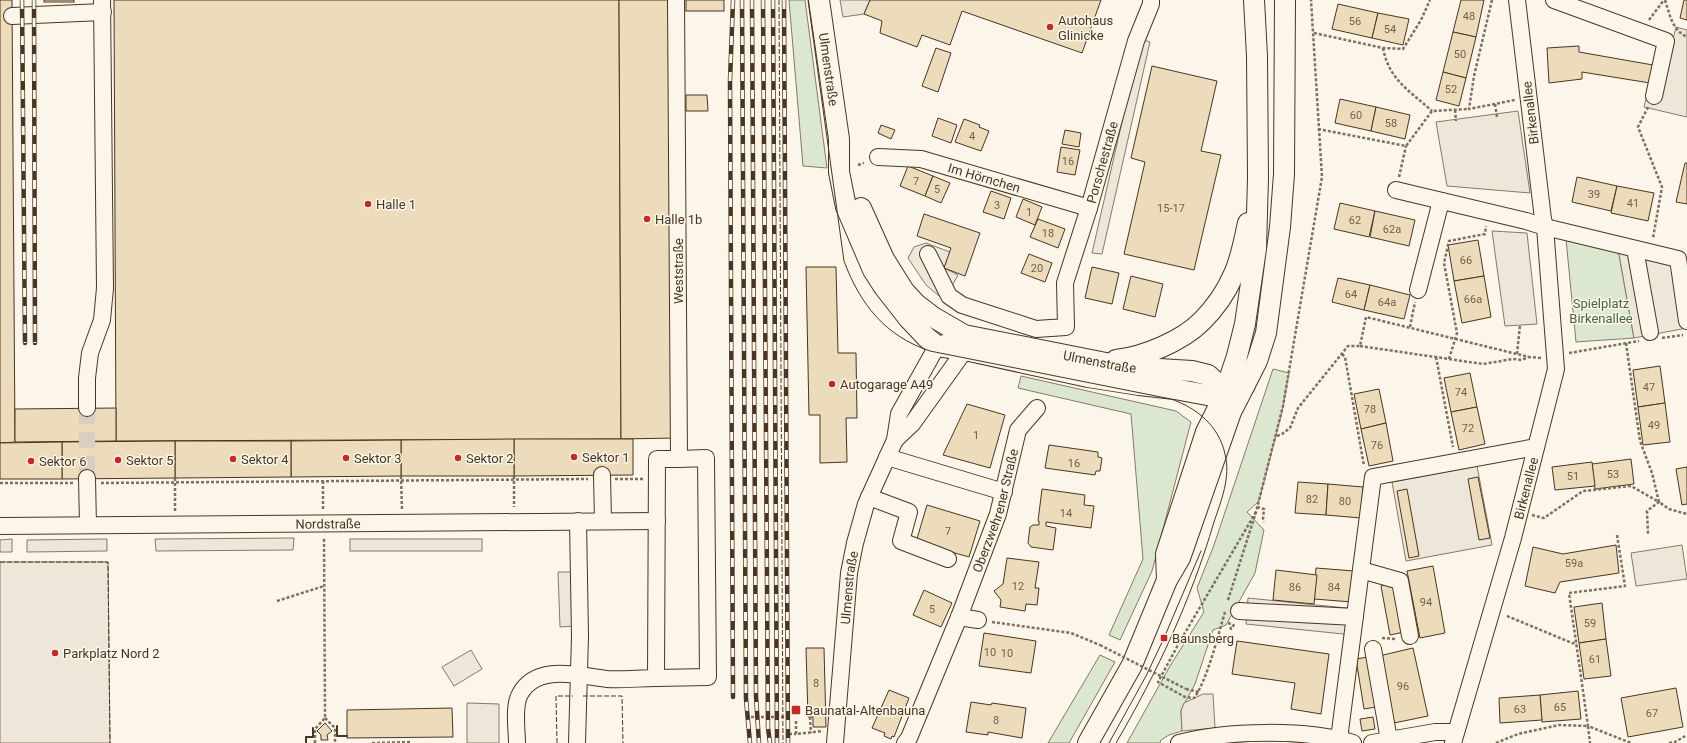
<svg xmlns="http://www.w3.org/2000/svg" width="1687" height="743" viewBox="0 0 1687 743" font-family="Roboto,sans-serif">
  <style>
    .green { fill: #dce7d0; stroke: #887966 }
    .parking { fill: #ede7d9; stroke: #887966 }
    .building { fill: #ecdcbc; stroke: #4a3520 }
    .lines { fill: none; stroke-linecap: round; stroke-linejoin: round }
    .minor-tunnel { stroke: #d8cfc1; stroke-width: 16; stroke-dasharray: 16 8; stroke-linecap: butt }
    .minor-casing { stroke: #4a3520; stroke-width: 18 }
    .major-casing { stroke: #4a3520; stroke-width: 22 }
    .path { stroke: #7f6f5c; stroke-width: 2.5; stroke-dasharray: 3 2; stroke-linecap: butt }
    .minor { stroke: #fbf6e9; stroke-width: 16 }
    .major { stroke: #fbf6e9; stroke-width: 20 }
    .tram { stroke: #4a3520; stroke-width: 1 }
    .rail-casing { stroke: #4a3520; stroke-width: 4.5 }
    .rail { stroke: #fbf6e9; stroke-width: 3; stroke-dasharray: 9; stroke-linecap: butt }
    .path-bridge { stroke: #7f6f5c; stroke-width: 2.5; stroke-dasharray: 3 2; stroke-linecap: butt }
    .fence { stroke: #4a3520; stroke-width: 1; stroke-dasharray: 5 2; stroke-linecap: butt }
    .wall { stroke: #4a3520; stroke-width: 2 }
    .poi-dot { fill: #c62828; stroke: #fbf6e9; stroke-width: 1.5 }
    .labels { text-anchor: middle; stroke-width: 3; stroke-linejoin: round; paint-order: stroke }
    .number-label { font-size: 11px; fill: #725f47 }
    .poi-label { font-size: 13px; fill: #4a3520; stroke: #fbf6e9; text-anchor: start }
    .street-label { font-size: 13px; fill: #4a3520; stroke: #fbf6e9 }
    .park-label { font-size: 13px; fill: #436837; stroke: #fbf6e9 }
  </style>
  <rect width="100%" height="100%" fill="#fbf6e9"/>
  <g class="green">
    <polygon points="789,0 805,0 827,168 803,166"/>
    <polygon points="1566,239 1618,249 1634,338 1576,342"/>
    <polygon points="1273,369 1289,373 1282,412 1259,501 1247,512 1264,530 1255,573 1226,625 1213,630 1195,684 1181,710 1182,731 1169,735 1161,740 1160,743 1127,743 1170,666 1204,612 1197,588 1214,545"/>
    <polygon points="1021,376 1176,411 1191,422 1152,571 1120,640 1109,635 1143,559 1131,414 1018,388"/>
    <polygon points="1100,655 1115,662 1069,743 1048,743"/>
  </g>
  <g class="parking">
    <polygon points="840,0 870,0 864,14 843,17"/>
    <polygon points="1676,27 1687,30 1687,117 1644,107 1650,83 1672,43"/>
    <polygon points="1141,39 1150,42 1102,254 1092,253"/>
    <polygon points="1518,111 1530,193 1447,186 1436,122"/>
    <polygon points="1492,231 1527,233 1537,324 1505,326"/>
    <polygon points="926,243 950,252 944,268 958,275 944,300 926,285 908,258 914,247"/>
    <polygon points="1618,249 1687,263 1687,328 1634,338"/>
    <polygon points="1477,466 1492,545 1406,561 1392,482"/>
    <polygon points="294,538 293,550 156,551 155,539"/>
    <polygon points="12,539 12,552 0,552 0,540"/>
    <polygon points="107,539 107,551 27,552 27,540"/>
    <rect x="350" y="539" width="132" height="12"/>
    <polygon points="1682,545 1687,579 1636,586 1631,553"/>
    <polygon points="0,562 108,562 110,743 0,743"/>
    <polygon points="558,572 572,572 574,626 560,627"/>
    <polygon points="1248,598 1356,609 1353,635 1246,624"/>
    <polygon points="471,650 482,669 454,686 442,667"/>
    <polygon points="1203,694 1213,694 1215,728 1182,731 1181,711 1184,703"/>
    <polygon points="467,703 499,704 499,743 467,743"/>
  </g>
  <g class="building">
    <polygon points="0,0 12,0 15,442 0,443"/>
    <rect x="44" y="0" width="30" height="2"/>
    <polygon points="114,0 619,0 621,439 116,441"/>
    <polygon points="619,0 672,0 675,438 621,439"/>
    <rect x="686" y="0" width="38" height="11"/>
    <polygon points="870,0 1101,0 1082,53 962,11 950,45 922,35 917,47 880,33 882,21 864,14"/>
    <polygon points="1461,0 1484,0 1476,37 1453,32"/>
    <polygon points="1684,0 1687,0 1687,20 1680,18"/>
    <polygon points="1338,4 1378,13 1372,38 1332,29"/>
    <polygon points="1378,13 1409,19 1403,45 1372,38"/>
    <polygon points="1453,32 1476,37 1466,78 1443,72"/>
    <polygon points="1579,46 1579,52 1653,65 1650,83 1582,72 1582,79 1549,83 1547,48"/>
    <polygon points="936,48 951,53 938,92 922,86"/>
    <polygon points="1152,66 1217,81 1201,151 1221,155 1194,270 1124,254 1145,162 1131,158"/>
    <polygon points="1443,72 1466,78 1459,106 1436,100"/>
    <polygon points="686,95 707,95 708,111 686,111"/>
    <polygon points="1340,99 1376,107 1371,131 1335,123"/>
    <polygon points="1376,107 1410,115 1405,139 1371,131"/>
    <polygon points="938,118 957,125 951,143 932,136"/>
    <polygon points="964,119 980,125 979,127 989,131 981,151 955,142"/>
    <polygon points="881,125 895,130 891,139 878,133"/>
    <polygon points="1065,130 1081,133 1079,147 1062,144"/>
    <polygon points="1061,147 1080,150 1075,175 1057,172"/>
    <polygon points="1685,163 1687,163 1687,204 1676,202"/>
    <polygon points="908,166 933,176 925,196 900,186"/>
    <polygon points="933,176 950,183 941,203 925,196"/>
    <polygon points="1577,177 1617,186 1611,211 1572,202"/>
    <polygon points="1617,186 1654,193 1648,221 1611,213"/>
    <polygon points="991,191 1011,198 1004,219 983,212"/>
    <polygon points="1023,199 1042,207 1035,225 1016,217"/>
    <polygon points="1340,203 1375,211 1369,237 1334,229"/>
    <polygon points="1375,211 1415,220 1409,246 1370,237"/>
    <polygon points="924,214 980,233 965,276 944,268 951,248 917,236"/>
    <polygon points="1038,219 1065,229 1058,248 1030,237"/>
    <polygon points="1478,240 1484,276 1454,281 1448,245"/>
    <polygon points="1029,254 1052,263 1045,282 1021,273"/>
    <polygon points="806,267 836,267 838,353 856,353 857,418 846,418 847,462 820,463 820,415 809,415"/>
    <polygon points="1092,267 1119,273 1112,304 1085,298"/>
    <polygon points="1131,276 1163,284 1155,317 1123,309"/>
    <polygon points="1484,276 1491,317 1462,323 1454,281"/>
    <polygon points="1338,278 1370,285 1364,310 1332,302"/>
    <polygon points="1370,285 1410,295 1404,319 1364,310"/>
    <polygon points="1660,366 1665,403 1638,407 1633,370"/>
    <polygon points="1470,373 1477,407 1451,412 1444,378"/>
    <polygon points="1379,389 1386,423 1361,429 1354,394"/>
    <polygon points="1665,403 1670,442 1643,445 1638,407"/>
    <polygon points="967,404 1005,415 990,468 943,455"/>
    <polygon points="1477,407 1485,444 1459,450 1451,412"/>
    <polygon points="116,408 116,441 15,442 15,409"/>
    <polygon points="1386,423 1393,461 1369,466 1361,429"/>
    <polygon points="514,439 633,439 633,475 514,476"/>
    <polygon points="514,439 514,476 401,476 401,440"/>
    <polygon points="401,440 401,476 291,477 291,441"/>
    <polygon points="175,441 291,441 291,477 175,478"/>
    <polygon points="175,441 175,478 62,479 62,442"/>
    <polygon points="62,442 62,479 0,479 0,443"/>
    <polygon points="1049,445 1098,452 1098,457 1102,458 1100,471 1096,471 1095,475 1045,468"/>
    <polygon points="1631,459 1634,484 1595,489 1592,464"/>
    <polygon points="1592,462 1595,486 1555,490 1552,467"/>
    <polygon points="1687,467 1687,504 1682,505 1676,469"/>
    <polygon points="1478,477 1490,538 1479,540 1468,479"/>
    <polygon points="1298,482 1328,484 1326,515 1295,513"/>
    <polygon points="1328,484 1363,487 1361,518 1326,515"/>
    <polygon points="1042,489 1085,495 1084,505 1094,506 1091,528 1046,522 1046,526 1056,528 1053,550 1031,547 1028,543 1030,527 1033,525 1039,525 1039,521 1038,521"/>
    <polygon points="1407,489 1419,556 1409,558 1397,491"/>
    <polygon points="927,505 980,521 969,557 916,542"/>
    <polygon points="1616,545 1619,573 1560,582 1555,593 1525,586 1533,547 1563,554"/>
    <polygon points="1007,558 1039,562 1035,588 1039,588 1037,605 1026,604 1025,611 1000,607 1001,600 994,591 1003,584"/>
    <polygon points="1433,566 1445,633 1420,638 1407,571"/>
    <polygon points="1316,568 1354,571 1352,602 1314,599"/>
    <polygon points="1276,570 1317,575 1314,604 1273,600"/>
    <polygon points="1395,583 1404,632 1390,635 1381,586"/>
    <polygon points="924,590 952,603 941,627 913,615"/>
    <polygon points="1602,603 1606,639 1579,643 1574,607"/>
    <polygon points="984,633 1036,641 1031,673 979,666"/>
    <polygon points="1606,639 1611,676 1584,679 1579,643"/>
    <polygon points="1237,641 1329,654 1321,714 1291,709 1295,683 1232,674"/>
    <polygon points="806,648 824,648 826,727 813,727 813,717 808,717"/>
    <polygon points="1413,648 1428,716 1394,723 1379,656"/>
    <polygon points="1368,657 1376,707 1364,709 1356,659"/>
    <polygon points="1676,688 1683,727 1628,737 1621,698"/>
    <polygon points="889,690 909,698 894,737 892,736 891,739 884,736 885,733 872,728"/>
    <polygon points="1578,691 1581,719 1542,722 1540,695"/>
    <polygon points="1540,695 1542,720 1500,723 1499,698"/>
    <polygon points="971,702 991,705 992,703 1026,708 1022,738 988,732 988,735 966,732"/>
    <polygon points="452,708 453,737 347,738 347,710"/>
    <polygon points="1373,717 1375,729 1362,731 1360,719"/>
    <polygon points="325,723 332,731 327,735 328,740 321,740 321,735 317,731"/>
  </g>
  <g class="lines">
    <polyline class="minor-tunnel" points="87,408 87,478"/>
    <g class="minor-casing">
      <g id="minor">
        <polyline points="1554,0 1666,41 1654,96"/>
        <polyline points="12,16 103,12"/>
        <path id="s1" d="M878,157l43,2 168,49"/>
        <polyline points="1396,190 1526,221 1545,227 1678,259 1687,321"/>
        <polyline points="1635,249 1650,332"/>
        <path id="s2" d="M928,254l21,42 13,9 74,24 30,-2 -1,-44 24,-75 47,-167 15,-37v-4"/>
        <polyline points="1418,290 1441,201"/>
        <polyline points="87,408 87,378 90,353 102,320 105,288 102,0"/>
        <polyline points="895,440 912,424 960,357 965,350 964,340"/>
        <polyline points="887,457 1004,492"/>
        <polyline points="602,475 603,521"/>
        <polyline points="87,478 88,525"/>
        <polyline points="869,497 909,512 901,541 948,559"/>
        <path id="s3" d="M0,526l657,-5"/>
        <polyline points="1361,570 1400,581 1410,636"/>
        <polyline points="1239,611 1355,617"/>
        <polyline points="959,617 978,620"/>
        <polyline points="1373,649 1389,740"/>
        <polyline points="656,678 708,677 706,458 679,459"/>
        <polyline points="1339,739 1373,477 1536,447"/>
        <path d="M517,743c0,-13 -4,-37 3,-49 17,-31 59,-18 87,-15 16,1 33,-1 49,-1l1,-219h22l-3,-459"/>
        <polyline points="577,743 580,636 578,521"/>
        <path id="s4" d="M835,743l14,-170 6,-30 11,-39 29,-64 4,-26 38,-68 10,-4"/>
        <path id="s5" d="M905,743l4,-5 50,-121 39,-103 20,-84 19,-22"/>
        <path d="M1179,743c47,-13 128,-14 174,0"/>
        <polyline points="1372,743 1435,732 1456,732"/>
        <path id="s6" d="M1453,743l60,-205 43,-169 -11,-142 -2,-8 -26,-219"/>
      </g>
    </g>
    <g class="major-casing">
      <g id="major">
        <path id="s7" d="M819,0l20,139v33l7,35 27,63 11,17 25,32 17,18 11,9 28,4 123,27 51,8 36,4 48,9 22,-13"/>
        <path id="s8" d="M861,208l23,51 20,32 12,13 17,13 31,18 162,32 66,4 16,4 10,9 8,20"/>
        <path d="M1116,360c28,-3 66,-19 86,-39 12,-12 24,-29 31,-45 8,-16 11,-36 15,-53"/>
        <polyline points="1167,580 1166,554 1206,432 1223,398 1237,356 1245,324 1256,249 1258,178 1257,56 1254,0"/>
        <polyline points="1088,743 1132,665 1167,580 1180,558 1231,412 1257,361 1266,333 1280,227 1284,174 1285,0"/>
      </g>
    </g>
    <g class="path">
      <polyline points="1492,0 1474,76 1469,109 1515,100"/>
      <path d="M1665,0c5,15 7,30 22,37"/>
      <polyline points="1649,20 1664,0"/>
      <polyline points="1314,33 1383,48 1403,49 1421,20 1430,0"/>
      <path d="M1383,48c6,32 27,43 49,63"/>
      <polyline points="1495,104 1497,117"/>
      <polyline points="1648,107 1638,127 1662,187 1653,238"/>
      <polyline points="1455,110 1456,121"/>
      <polyline points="1318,129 1406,146 1432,111 1469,109"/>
      <polyline points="858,165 864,163"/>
      <polyline points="1399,177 1406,146"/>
      <polyline points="1410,327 1415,302"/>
      <polyline points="1662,338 1683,335"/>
      <polyline points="1626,343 1640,441 1652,473 1659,502 1669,509 1687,514"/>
      <polyline points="1360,346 1483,364 1513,359 1522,360 1528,357"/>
      <polyline points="1569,353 1639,341"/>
      <polyline points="1342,354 1345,357 1364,466"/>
      <polyline points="1517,354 1520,325"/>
      <polyline points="1436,357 1453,447"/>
      <polyline points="1449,359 1457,333 1444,263 1449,241 1485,234 1486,226"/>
      <polyline points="1277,436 1282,434 1290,428 1298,408 1348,346 1360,346 1366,317 1529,357 1541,358"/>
      <polyline points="401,476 402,510"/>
      <polyline points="514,476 514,507"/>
      <polyline points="175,478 175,511"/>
      <polyline points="615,479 644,479"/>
      <polyline points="323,481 323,510"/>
      <polyline points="0,483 74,483"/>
      <polyline points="101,483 588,479"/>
      <polyline points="1257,507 1264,509 1263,519 1264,522"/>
      <polyline points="1532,515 1544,518 1583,491 1631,486 1659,502 1647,511 1648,534"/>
      <polyline points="1617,535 1625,586 1569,593 1588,726 1631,743"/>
      <polyline points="1228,600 1256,512 1283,406 1322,177 1311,0"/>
      <polyline points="277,601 324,586"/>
      <path d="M1225,612c-7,23 -18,69 -31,86l-9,-1 -27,-15 21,-39 77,-131"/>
      <polyline points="1507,616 1572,643 1577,643"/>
      <polyline points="992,622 1071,633 1100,645"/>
      <polyline points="1229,622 1231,629 1235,623"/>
      <polyline points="1382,638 1396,639"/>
      <polyline points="1186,689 1199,692"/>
      <polyline points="751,717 788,717 788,734 796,734"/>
      <polyline points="810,717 811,733"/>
      <polyline points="325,718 335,728 335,743"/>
      <polyline points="796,721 796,734 823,731"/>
      <polyline points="315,743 315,729 325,718 324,537"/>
      <polyline points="372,743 412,742"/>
      <polyline points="1496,743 1518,734 1559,725 1588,726 1590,743"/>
      <polyline points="1669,743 1675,742 1687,735"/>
    </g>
    <use href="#minor" class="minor"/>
    <use href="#major" class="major"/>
    <g class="tram">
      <path d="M808,0l36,261c16,43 41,75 86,90l241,48c26,9 48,27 54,55 6,23 -4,47 -11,68 -23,78 -57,151 -98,221"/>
      <polyline points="1109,743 1146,676 1164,638 1201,551"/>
    </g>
    <g class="rail-casing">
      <g id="rail">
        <polyline points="22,0 25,343"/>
        <polyline points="34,0 35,343"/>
        <polyline points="733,0 730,81 733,697"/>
        <polyline points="742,0 746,699 750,743"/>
        <polyline points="752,0 756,696 759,743"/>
        <polyline points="763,0 768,728 770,743"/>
        <polyline points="773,0 777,743"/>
        <polyline points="784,0 788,743"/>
      </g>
    </g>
    <use href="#rail" class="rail"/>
    <polyline class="path-bridge" points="1100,645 1186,689"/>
    <g class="fence">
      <polyline points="779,0 783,743"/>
      <polyline points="0,562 108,562 110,743"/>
      <polyline points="583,696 622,696 623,743"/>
      <polyline points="557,743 556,696 573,696"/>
    </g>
    <g class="wall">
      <polyline points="337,726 337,736 347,736"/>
      <polyline points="306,743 306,737 313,737 313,728"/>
    </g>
  </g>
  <g class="poi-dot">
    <circle cx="1050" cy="27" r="4"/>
    <circle cx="368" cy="204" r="4"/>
    <circle cx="647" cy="219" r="4"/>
    <circle cx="832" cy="384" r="4"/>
    <circle cx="574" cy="457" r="4"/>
    <circle cx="346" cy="458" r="4"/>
    <circle cx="458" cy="458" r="4"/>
    <circle cx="233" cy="459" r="4"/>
    <circle cx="118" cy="460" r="4"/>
    <circle cx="31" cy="461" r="4"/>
    <rect x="1160" y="634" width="8" height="8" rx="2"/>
    <circle cx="55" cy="653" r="4"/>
    <rect x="791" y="705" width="10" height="10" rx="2"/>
  </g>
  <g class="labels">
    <g class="number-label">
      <text x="1469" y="20">48</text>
      <text x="1355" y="25">56</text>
      <text x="1390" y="33">54</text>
      <text x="1460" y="58">50</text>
      <text x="1451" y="93">52</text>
      <text x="1356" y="119">60</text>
      <text x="1391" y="127">58</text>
      <text x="972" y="140">4</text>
      <text x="1068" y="165">16</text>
      <text x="916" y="185">7</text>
      <text x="937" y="193">5</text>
      <text x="1594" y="198">39</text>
      <text x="1633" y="207">41</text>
      <text x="997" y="209">3</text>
      <text x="1171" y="212">15-17</text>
      <text x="1029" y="216">1</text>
      <text x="1355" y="224">62</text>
      <text x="1392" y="233">62a</text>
      <text x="1048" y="237">18</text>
      <text x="1466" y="264">66</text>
      <text x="1037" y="272">20</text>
      <text x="1351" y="298">64</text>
      <text x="1473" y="303">66a</text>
      <text x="1387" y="306">64a</text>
      <text x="1649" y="391">47</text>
      <text x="1461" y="396">74</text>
      <text x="1370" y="413">78</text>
      <text x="1654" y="429">49</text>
      <text x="1468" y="432">72</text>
      <text x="976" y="439">1</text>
      <text x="1377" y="449">76</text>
      <text x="1074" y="467">16</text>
      <text x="1613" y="478">53</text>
      <text x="1573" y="480">51</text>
      <text x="1312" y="503">82</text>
      <text x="1345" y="505">80</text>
      <text x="1066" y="517">14</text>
      <text x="948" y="535">7</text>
      <text x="1574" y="567">59a</text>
      <text x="1018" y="590">12</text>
      <text x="1295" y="591">86</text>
      <text x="1334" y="591">84</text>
      <text x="1426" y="606">94</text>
      <text x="932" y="613">5</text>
      <text x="1590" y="627">59</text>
      <text x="990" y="656">10</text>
      <text x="1007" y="657">10</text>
      <text x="1595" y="663">61</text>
      <text x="816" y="687">8</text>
      <text x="1403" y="690">96</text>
      <text x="1560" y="711">65</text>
      <text x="1520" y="713">63</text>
      <text x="1652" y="717">67</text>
      <text x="996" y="724">8</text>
    </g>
    <g class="poi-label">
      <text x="1058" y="25">Autohaus<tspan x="1058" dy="15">Glinicke</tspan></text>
      <text x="376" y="209">Halle 1</text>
      <text x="655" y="224">Halle 1b</text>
      <text x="840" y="389">Autogarage A49</text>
      <text x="582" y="462">Sektor 1</text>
      <text x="354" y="463">Sektor 3</text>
      <text x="466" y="463">Sektor 2</text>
      <text x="241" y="464">Sektor 4</text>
      <text x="126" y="465">Sektor 5</text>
      <text x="39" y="466">Sektor 6</text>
      <text x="1172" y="643">Baunsberg</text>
      <text x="63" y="658">Parkplatz Nord 2</text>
      <text x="805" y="715">Baunatal-Altenbauna</text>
    </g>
    <g class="street-label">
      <text dy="5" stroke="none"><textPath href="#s7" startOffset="70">Ulmenstraße</textPath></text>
      <text transform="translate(1530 113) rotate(-97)" y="5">Birkenallee</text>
      <text dy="5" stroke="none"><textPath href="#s2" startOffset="341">Porschestraße</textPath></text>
      <text dy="5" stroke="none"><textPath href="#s1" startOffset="109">Im Hörnchen</textPath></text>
      <text transform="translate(678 271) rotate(-90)" y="5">Weststraße</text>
      <text dy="5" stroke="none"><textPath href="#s8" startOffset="307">Ulmenstraße</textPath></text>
      <text dy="5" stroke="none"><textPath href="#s6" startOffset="265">Birkenallee</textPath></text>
      <text dy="5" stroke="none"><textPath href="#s5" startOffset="250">Oberzwehrener Straße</textPath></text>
      <text dy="5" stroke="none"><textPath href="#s3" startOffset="328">Nordstraße</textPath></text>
      <text dy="5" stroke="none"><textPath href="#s4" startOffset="156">Ulmenstraße</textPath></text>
    </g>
    <g class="park-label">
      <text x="1601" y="308">Spielplatz<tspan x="1601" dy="15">Birkenallee</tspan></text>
    </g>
  </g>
</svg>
